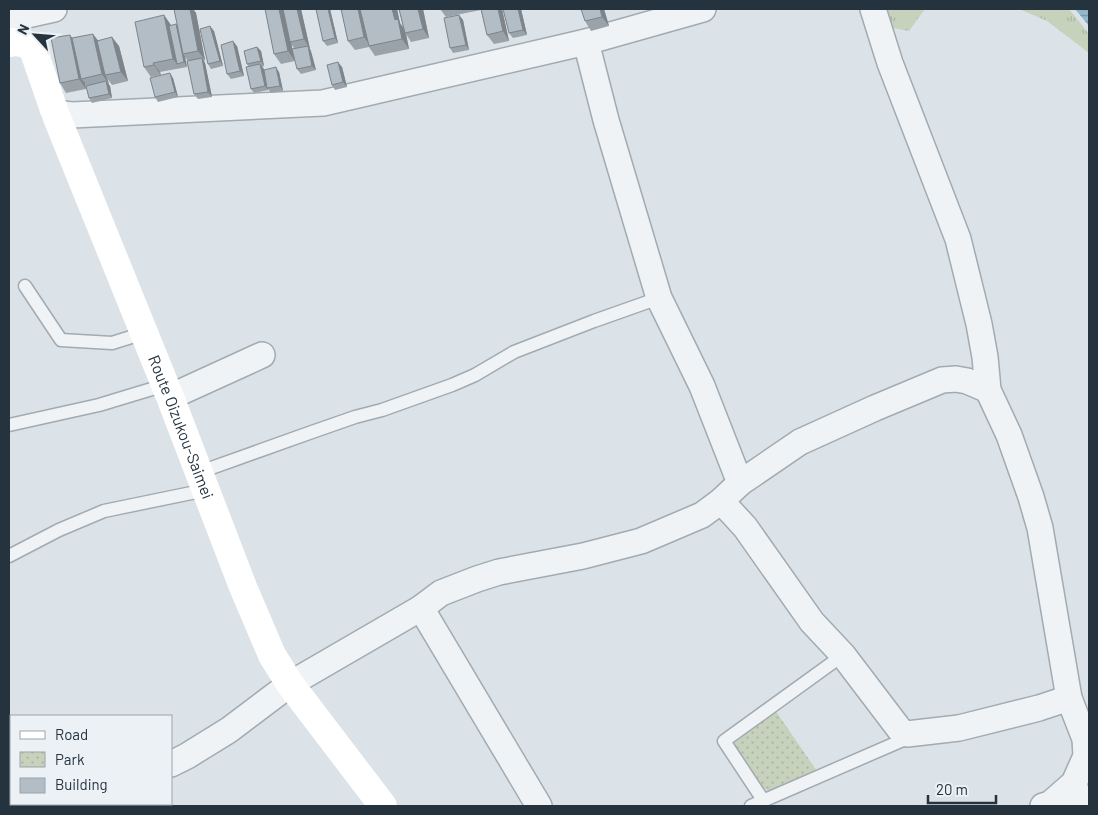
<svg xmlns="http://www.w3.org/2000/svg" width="1098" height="815" viewBox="0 0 1098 815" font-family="Barlow,sans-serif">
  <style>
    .grass { fill: url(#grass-tufts) }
    .park { fill: url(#park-dots) }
    .water { fill: url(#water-rules) }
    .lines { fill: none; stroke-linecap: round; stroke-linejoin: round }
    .lane-casing { stroke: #a1abb2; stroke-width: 15 }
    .street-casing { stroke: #a1abb2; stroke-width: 28 }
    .lane { stroke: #eff3f6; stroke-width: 12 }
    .street { stroke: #eff3f6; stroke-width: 25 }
    .secondary { stroke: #fff; stroke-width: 28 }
    .wall { fill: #9aa3a9 }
    .shaded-wall { fill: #7d848a }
    .building { fill: #b3bdc5; stroke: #7d848a }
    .labels { text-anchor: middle; stroke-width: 4; stroke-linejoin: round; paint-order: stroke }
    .street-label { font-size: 16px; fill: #25333f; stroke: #ecf1f5 }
  </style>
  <defs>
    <pattern id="grass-tufts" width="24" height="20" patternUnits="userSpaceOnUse" patternTransform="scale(1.25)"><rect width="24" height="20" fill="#c6d2bc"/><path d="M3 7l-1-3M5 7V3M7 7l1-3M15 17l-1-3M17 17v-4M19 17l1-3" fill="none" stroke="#aab5a3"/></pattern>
    <pattern id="park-dots" width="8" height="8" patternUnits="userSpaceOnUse" patternTransform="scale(1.25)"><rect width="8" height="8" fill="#c6d2bc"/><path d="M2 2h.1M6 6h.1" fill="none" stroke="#aab5a3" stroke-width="1.8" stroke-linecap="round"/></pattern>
    <pattern id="water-rules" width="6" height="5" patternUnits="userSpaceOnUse" patternTransform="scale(1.25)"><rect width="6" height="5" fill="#93b8cc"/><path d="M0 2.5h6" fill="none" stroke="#7896a7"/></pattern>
  </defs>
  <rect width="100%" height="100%" fill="#dce3e8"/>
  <g class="grass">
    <polygon points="885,9 925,9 909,31 892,28"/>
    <polygon points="1019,9 1069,9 1089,34 1089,53 1047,21"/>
  </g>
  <polygon class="park" points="775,710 817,771 770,791 760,787 730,743"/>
  <polygon class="water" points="1075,9 1089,9 1089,26"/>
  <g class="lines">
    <g class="lane-casing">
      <g id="lane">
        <polyline points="25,286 61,340 112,343 144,333"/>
        <polyline points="9,425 99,405 165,385"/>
        <polyline points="200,472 312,432 355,417 382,410 452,385 475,375 514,352 594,321 659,298"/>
        <polyline points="9,556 59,530 104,511 206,490"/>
        <polyline points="763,800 724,741 843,655"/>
        <polyline points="751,806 903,740 907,734"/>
      </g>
    </g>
    <g class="street-casing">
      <g id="street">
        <polyline points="873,9 890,63 958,239 979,324 985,357 988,390 1009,435 1031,497 1040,528 1069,698 1085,739 1086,756 1074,783 1050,804 1043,806"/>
        <polyline points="9,19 54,9"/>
        <polyline points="586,42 606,120 659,298 702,386 740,483"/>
        <polyline points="55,113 72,115 323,103 586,42 703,9"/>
        <polyline points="170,397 262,355"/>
        <polyline points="721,501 745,527 812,622 843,655 900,730 907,734 959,728 1039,708 1069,698"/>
        <polyline points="421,608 539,806"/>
        <polyline points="9,746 11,751"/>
        <polyline points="171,764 187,756 229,730 290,684 421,608 441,593 477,579 499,572 583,556 641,541 702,515 721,501 740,483 800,442 875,408 942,380 956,379 967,381 988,390"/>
        <polyline points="1074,783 1080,806"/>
        <polyline points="36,804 38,806"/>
        <polyline points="82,806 87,804"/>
      </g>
    </g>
    <use href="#lane" class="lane"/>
    <use href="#street" class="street"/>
    <path class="secondary" id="s1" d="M9,43c9,-2 17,-1 24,6l22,64 115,284 73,190 29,68 18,29 93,122"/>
  </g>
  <g class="wall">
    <polygon points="174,9 193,9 196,13 205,60 204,61 205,63 212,97 198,99 194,94 188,61 185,57 187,67 160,72 161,75 151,77 144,67 164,15 171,26 176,24 178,28"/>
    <polygon points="265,9 301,9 310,49 316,70 301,74 297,69 295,49 291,44 295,61 281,64 274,54"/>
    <polygon points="316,9 330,9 338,43 327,46 323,41"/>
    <polygon points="341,9 397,9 400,23 403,27 399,9 423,9 429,38 411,42 406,34 409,49 375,56 369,47 355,50 348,41"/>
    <polygon points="440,9 502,9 509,41 494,44 487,35 481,10 446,17"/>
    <polygon points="503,9 521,9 527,35 513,38 509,33"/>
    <polygon points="604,9 609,26 591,31 585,21"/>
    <polygon points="459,15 463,20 469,50 453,53 450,48"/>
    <polygon points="214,31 223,66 211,69 208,64"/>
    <polygon points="73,38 119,46 128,81 112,85 107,78 109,84 108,84 110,86 112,98 92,103 89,98 86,86 85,83 86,89 66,93 60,83"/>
    <polygon points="237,46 244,76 231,79 227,74"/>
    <polygon points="257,47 261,51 264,66 262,67 264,70 279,72 283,91 271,93 268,89 268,90 254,93 251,89 249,67 247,64"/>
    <polygon points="342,67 347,87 335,90 332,85"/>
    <polygon points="173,78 178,97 158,102 155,97"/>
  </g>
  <g class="shaded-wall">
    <polygon points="190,9 193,9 196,13 205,60 198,51"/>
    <polygon points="279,9 284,9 295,61 288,51"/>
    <polygon points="297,9 301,9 310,49 304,39"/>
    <polygon points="328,9 330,9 338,43 335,38"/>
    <polygon points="358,9 362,9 371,47 364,37"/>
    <polygon points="392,9 397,9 400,23 404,29 405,33 406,34 409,49 402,39 395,20"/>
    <polygon points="418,9 423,9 429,38 423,29"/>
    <polygon points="498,9 502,9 509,41 503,31"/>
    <polygon points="518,9 521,9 527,35 523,30"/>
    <polygon points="600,9 604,9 609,26 602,17"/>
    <polygon points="164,15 171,25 179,63 177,64 180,68 173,59"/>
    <polygon points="459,15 463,20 469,50 466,45"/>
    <polygon points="176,24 179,29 183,54 185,57 187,67 184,62"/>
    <polygon points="210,26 214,31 223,66 220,61"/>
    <polygon points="93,34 100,43 105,75 107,78 109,84 102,74"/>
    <polygon points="70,35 77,44 81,79 85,83 86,89 79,79"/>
    <polygon points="112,37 119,46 128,81 121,72"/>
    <polygon points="233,41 237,46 244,76 240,71"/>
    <polygon points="308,46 311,51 316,70 312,66"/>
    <polygon points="257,47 261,51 264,66 261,61"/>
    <polygon points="202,58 205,63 212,97 208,92"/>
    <polygon points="338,62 342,67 347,87 343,82"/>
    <polygon points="153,63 160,72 161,75 154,65"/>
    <polygon points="260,64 264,69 268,90 265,86"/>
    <polygon points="276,67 279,72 283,91 280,86"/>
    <polygon points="170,73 173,78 178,97 175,92"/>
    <polygon points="106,81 110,86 112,98 109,94"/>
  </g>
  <g class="building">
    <polygon points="174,9 190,9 198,51 183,54"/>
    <polygon points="265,9 279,9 288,51 274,54"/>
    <polygon points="283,9 297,9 304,39 290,42"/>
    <polygon points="316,9 328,9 335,38 323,41"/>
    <polygon points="341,9 358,9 364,37 348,41"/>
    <polygon points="360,9 392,9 395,20 398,19 402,39 369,46"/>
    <polygon points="399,9 418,9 423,29 405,33"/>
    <polygon points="481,9 498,9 503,31 487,35"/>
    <polygon points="503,9 518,9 523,30 509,33"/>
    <polygon points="581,9 600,9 602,17 585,21"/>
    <polygon points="164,15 173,59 153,63 154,65 144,67 135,22"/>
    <polygon points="459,15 466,45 450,48 444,18"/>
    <polygon points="176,24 184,62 177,64 169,26"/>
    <polygon points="210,26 220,61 208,64 200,29"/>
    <polygon points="93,34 102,74 81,79 72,38"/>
    <polygon points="70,35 79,79 60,83 51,38"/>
    <polygon points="112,37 121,72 105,75 97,41"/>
    <polygon points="233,41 240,71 227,74 221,45"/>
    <polygon points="308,46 312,66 297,69 292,49"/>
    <polygon points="257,47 261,61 247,64 244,51"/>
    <polygon points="202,58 208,92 194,94 187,61"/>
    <polygon points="338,62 343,82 332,85 327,65"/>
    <polygon points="260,64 265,86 251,89 246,67"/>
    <polygon points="276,67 280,86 267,88 264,70"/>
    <polygon points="170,73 175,92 155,97 150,78"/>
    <polygon points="106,81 109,94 89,98 86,86"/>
  </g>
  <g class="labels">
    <g class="street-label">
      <text dy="6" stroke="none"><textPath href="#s1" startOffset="432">Route Oizukou-Saimei</textPath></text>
    </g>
  </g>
  <rect width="1098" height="815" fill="none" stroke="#25333f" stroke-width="20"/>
  <rect x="10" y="715" width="162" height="90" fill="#ecf1f5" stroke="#9ca5ac"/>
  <rect x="20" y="731" width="25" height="8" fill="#ffffff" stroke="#9ca5ac"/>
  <text x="55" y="740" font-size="15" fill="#25333f">Road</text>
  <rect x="20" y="752" width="25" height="15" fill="url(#park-dots)" stroke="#9ca5ac"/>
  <text x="55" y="765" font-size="15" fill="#25333f">Park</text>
  <rect x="20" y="778" width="25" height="15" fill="#b3bdc5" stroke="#9ca5ac"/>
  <text x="55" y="790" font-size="15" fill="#25333f">Building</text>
  <g transform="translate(35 35) rotate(296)" stroke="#ecf1f5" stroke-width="4" paint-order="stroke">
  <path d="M0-4L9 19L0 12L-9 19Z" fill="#25333f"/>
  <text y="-8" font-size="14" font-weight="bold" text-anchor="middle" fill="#25333f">N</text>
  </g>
  <path d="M928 795v8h68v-8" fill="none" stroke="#25333f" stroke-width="2.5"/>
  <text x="936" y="795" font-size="15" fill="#25333f" stroke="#ecf1f5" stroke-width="4" paint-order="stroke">20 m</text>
</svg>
